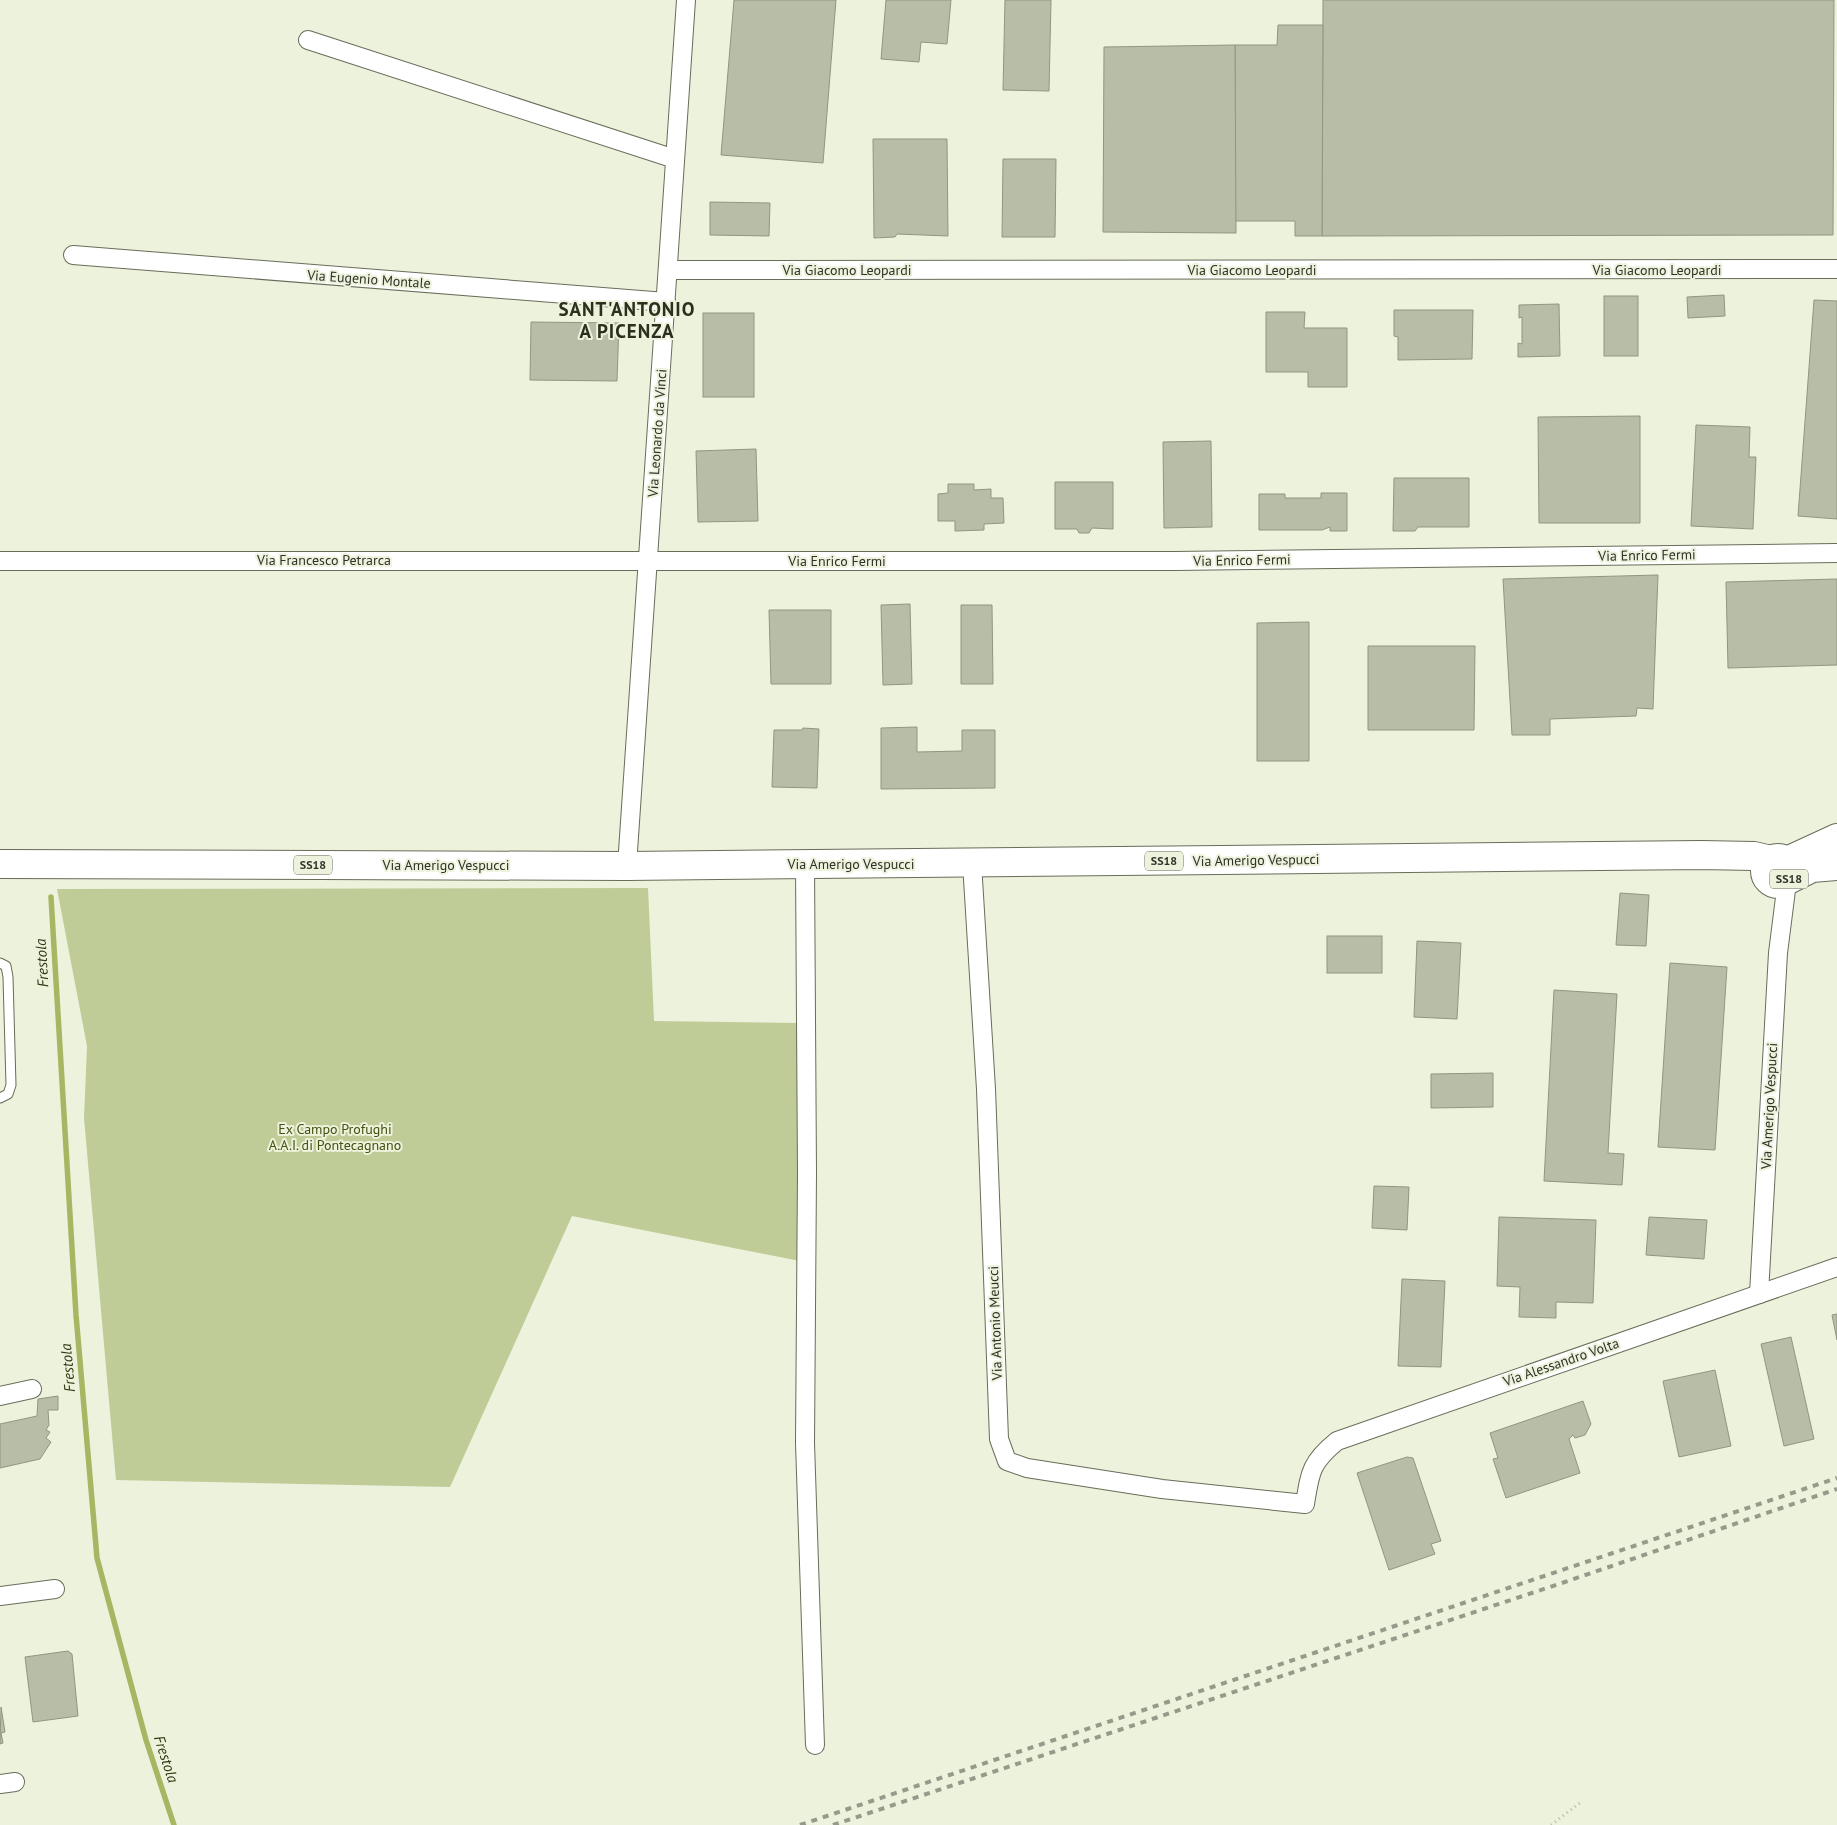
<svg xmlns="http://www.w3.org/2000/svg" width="1837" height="1825" viewBox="0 0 1837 1825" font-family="'PT Sans',sans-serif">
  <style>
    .green { fill: #bfcc97 }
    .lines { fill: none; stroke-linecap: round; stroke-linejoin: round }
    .stream { stroke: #a5b762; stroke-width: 5.5 }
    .building { fill: #b7bda7; stroke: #919681 }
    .lane-casing { stroke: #686d59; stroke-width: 11 }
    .street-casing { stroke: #686d59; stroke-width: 20 }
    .primary-casing { stroke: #686d59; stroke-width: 30 }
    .path { stroke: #b4b8a6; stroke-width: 3; stroke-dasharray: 1 4; stroke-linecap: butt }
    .lane { stroke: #fff; stroke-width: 9 }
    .street { stroke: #fff; stroke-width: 18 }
    .primary { stroke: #fff; stroke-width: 28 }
    .rail { stroke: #969a8a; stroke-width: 4; stroke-dasharray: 6 6; stroke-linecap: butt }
    .labels { text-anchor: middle; stroke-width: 4; stroke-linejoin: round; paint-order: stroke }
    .shield { fill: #ecf2db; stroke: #686c5e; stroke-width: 1 }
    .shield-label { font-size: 12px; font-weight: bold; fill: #303229 }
    .street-label { font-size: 14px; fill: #303229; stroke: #ecf2db }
    .park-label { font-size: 14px; fill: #455011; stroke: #ecf2db }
    .water-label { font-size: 15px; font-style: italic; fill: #323915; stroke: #ecf2db }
    .district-label { font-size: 19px; font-weight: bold; letter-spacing: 1px; fill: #2b2f1d; stroke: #ecf2db }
  </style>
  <rect width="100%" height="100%" fill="#ecf2db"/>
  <polygon class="green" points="648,888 654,1021 798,1023 800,1261 572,1216 450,1487 116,1480 84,1118 87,1046 57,889"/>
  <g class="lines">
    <polyline class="stream" points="51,897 76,1315 97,1558 146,1740 174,1825"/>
  </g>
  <g class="building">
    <polygon points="734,0 836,0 823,163 721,155"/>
    <polygon points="886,0 951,0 947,44 921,42 919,62 881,59"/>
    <polygon points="1005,0 1051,0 1049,91 1003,90"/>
    <polygon points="1323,0 1834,0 1833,235 1322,236"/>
    <polygon points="1278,25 1323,25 1322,236 1295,236 1295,221 1235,221 1235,45 1277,45"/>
    <polygon points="1235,45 1236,233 1103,232 1104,47"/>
    <polygon points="873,139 947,139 948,236 897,234 895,237 874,238"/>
    <polygon points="1003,159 1056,159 1055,237 1002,237"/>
    <polygon points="710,202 770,203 769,236 710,235"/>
    <polygon points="1724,295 1725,316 1688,318 1687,297"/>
    <rect x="1604" y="296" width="34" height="60"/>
    <polygon points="1814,300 1837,301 1837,519 1798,516"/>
    <polygon points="1559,304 1560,356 1518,357 1518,343 1522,344 1522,317 1519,318 1519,305"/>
    <polygon points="1394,310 1473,310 1472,359 1398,360 1398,337 1394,336"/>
    <polygon points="1266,312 1305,312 1304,328 1347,328 1347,387 1308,387 1308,372 1266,372"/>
    <rect x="703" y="313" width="51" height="84"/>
    <polygon points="531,322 619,323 617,381 530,380"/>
    <polygon points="1640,416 1640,523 1539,523 1538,417"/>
    <polygon points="1696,425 1750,427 1749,457 1756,457 1753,529 1691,526"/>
    <polygon points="1211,441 1212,527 1164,528 1163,442"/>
    <polygon points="756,449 758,521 698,522 696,451"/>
    <polygon points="1394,478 1469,478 1469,527 1418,527 1415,531 1393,531"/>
    <polygon points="1055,482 1113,482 1113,529 1092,528 1089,533 1079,533 1077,529 1055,529"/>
    <polygon points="948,484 974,484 974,490 991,489 991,498 1003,498 1004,523 984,524 984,530 955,531 955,521 938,521 938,494 948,493"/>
    <polygon points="1321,493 1347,493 1347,531 1330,531 1330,527 1322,530 1259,530 1259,494 1285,494 1285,498 1321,498"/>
    <polygon points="1658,575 1653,709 1637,708 1636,716 1550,719 1550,735 1512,735 1503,579"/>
    <polygon points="1837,579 1837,665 1728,668 1726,582"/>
    <polygon points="910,604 912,684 883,685 881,605"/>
    <polygon points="961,605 992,605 993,684 961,684"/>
    <polygon points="769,610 831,610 831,684 771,684"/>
    <polygon points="1309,622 1309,761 1257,761 1257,623"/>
    <polygon points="1368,646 1475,646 1474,730 1368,730"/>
    <polygon points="917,727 917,752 962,751 962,730 995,730 995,788 881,789 881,728"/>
    <polygon points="803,728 819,729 817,788 772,787 774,730 802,730"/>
    <polygon points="1620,893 1649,895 1646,946 1616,945"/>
    <rect x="1327" y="936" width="55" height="37"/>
    <polygon points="1417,941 1461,943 1457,1019 1414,1017"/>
    <polygon points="1670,963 1727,967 1715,1150 1658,1147"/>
    <polygon points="1554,990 1617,994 1608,1153 1624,1154 1622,1185 1544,1181"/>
    <polygon points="1493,1073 1493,1107 1431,1108 1431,1074"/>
    <polygon points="1374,1186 1409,1187 1407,1230 1372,1228"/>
    <polygon points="1499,1217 1596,1220 1593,1303 1556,1302 1556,1318 1519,1317 1520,1287 1497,1286"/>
    <polygon points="1649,1217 1707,1220 1704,1259 1646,1255"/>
    <polygon points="1402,1279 1445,1281 1441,1367 1398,1366"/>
    <polygon points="1837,1314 1837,1340 1832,1315"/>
    <polygon points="1791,1337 1814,1439 1784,1446 1761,1344"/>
    <polygon points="1715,1370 1731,1446 1679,1457 1663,1381"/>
    <polygon points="58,1396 58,1410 48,1410 49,1425 46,1430 50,1432 46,1438 51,1442 40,1459 0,1468 0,1424 37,1416 38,1399"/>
    <polygon points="1583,1401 1591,1424 1585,1435 1575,1438 1573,1435 1569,1439 1580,1473 1506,1498 1493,1459 1498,1458 1490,1433"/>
    <polygon points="1407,1457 1413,1458 1441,1541 1431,1544 1435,1554 1389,1570 1357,1473"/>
    <polygon points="68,1651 72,1654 78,1716 33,1722 25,1657"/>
    <polygon points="1,1707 5,1732 1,1733 3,1743 0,1744"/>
  </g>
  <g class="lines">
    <g class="lane-casing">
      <polyline id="lane" points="0,963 6,966 8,977 11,1085 8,1094 0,1098"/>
    </g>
    <g class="street-casing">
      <g id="street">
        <polyline points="308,40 675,159"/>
        <polyline points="73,255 666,302"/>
        <polyline points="668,270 1837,269"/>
        <polyline points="0,561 1175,561 1837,553"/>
        <path d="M972,863l14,226 13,350 8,22 20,7 135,21 143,15c5,-32 6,-42 32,-63l500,-174"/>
        <polyline points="805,864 807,1173 805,1443 815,1745"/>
        <polyline points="627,866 686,0"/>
        <polyline points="1759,1294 1778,953 1787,882"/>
        <polyline points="0,1396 32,1389"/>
        <polyline points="0,1596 55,1589"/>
        <polyline points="0,1784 15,1782"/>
      </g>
    </g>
    <g class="primary-casing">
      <g id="primary">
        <circle cx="1778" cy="871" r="13"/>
        <polyline points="1787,861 1837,838"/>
        <polyline points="0,864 627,866 1701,855 1754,856 1771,860"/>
        <polyline points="1790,879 1812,868 1837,866"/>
      </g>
    </g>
    <polyline class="path" points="1551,1825 1581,1802"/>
    <use href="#lane" class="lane"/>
    <use href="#street" class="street"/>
    <use href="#primary" class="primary"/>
    <g class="rail">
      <polyline points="800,1825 1837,1478"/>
      <polyline points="833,1825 1559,1584 1837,1489"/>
    </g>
  </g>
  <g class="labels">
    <g class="shield">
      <rect x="1145" y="851.5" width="38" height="19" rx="4"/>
      <rect x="294" y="855.5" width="38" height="19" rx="4"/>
      <rect x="1770" y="869.5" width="38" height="19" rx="4"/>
    </g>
    <g class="shield-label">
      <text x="1164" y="865">SS18</text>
      <text x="313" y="869">SS18</text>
      <text x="1789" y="883">SS18</text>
    </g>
    <g class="street-label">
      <text x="847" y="275">Via Giacomo Leopardi</text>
      <text x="1252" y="275">Via Giacomo Leopardi</text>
      <text x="1657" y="275">Via Giacomo Leopardi</text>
      <text transform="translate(369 279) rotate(4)" y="5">Via Eugenio Montale</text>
      <text transform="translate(657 433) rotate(-86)" y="5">Via Leonardo da Vinci</text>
      <text transform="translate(1647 555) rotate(-1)" y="5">Via Enrico Fermi</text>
      <text x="324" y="565">Via Francesco Petrarca</text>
      <text transform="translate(1242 560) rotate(-1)" y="5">Via Enrico Fermi</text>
      <text x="837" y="566">Via Enrico Fermi</text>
      <text transform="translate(1256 860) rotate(-1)" y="5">Via Amerigo Vespucci</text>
      <text x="851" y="869">Via Amerigo Vespucci</text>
      <text x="446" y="870">Via Amerigo Vespucci</text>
      <text transform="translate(1769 1106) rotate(-87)" y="5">Via Amerigo Vespucci</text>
      <text transform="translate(995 1323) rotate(-92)" y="5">Via Antonio Meucci</text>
      <text transform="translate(1561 1362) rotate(-19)" y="5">Via Alessandro Volta</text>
    </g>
    <g class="park-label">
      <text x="335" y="1134">Ex Campo Profughi<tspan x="335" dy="16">A.A.I. di Pontecagnano</tspan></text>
    </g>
    <g class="water-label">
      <text transform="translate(42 963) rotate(-93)" y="5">Frestola</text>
      <text transform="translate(68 1368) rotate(-95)" y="5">Frestola</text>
      <text transform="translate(166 1759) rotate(72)" y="5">Frestola</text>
    </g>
    <g class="district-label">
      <text x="627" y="316">SANT'ANTONIO<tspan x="627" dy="22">A PICENZA</tspan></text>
    </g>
  </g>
</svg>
